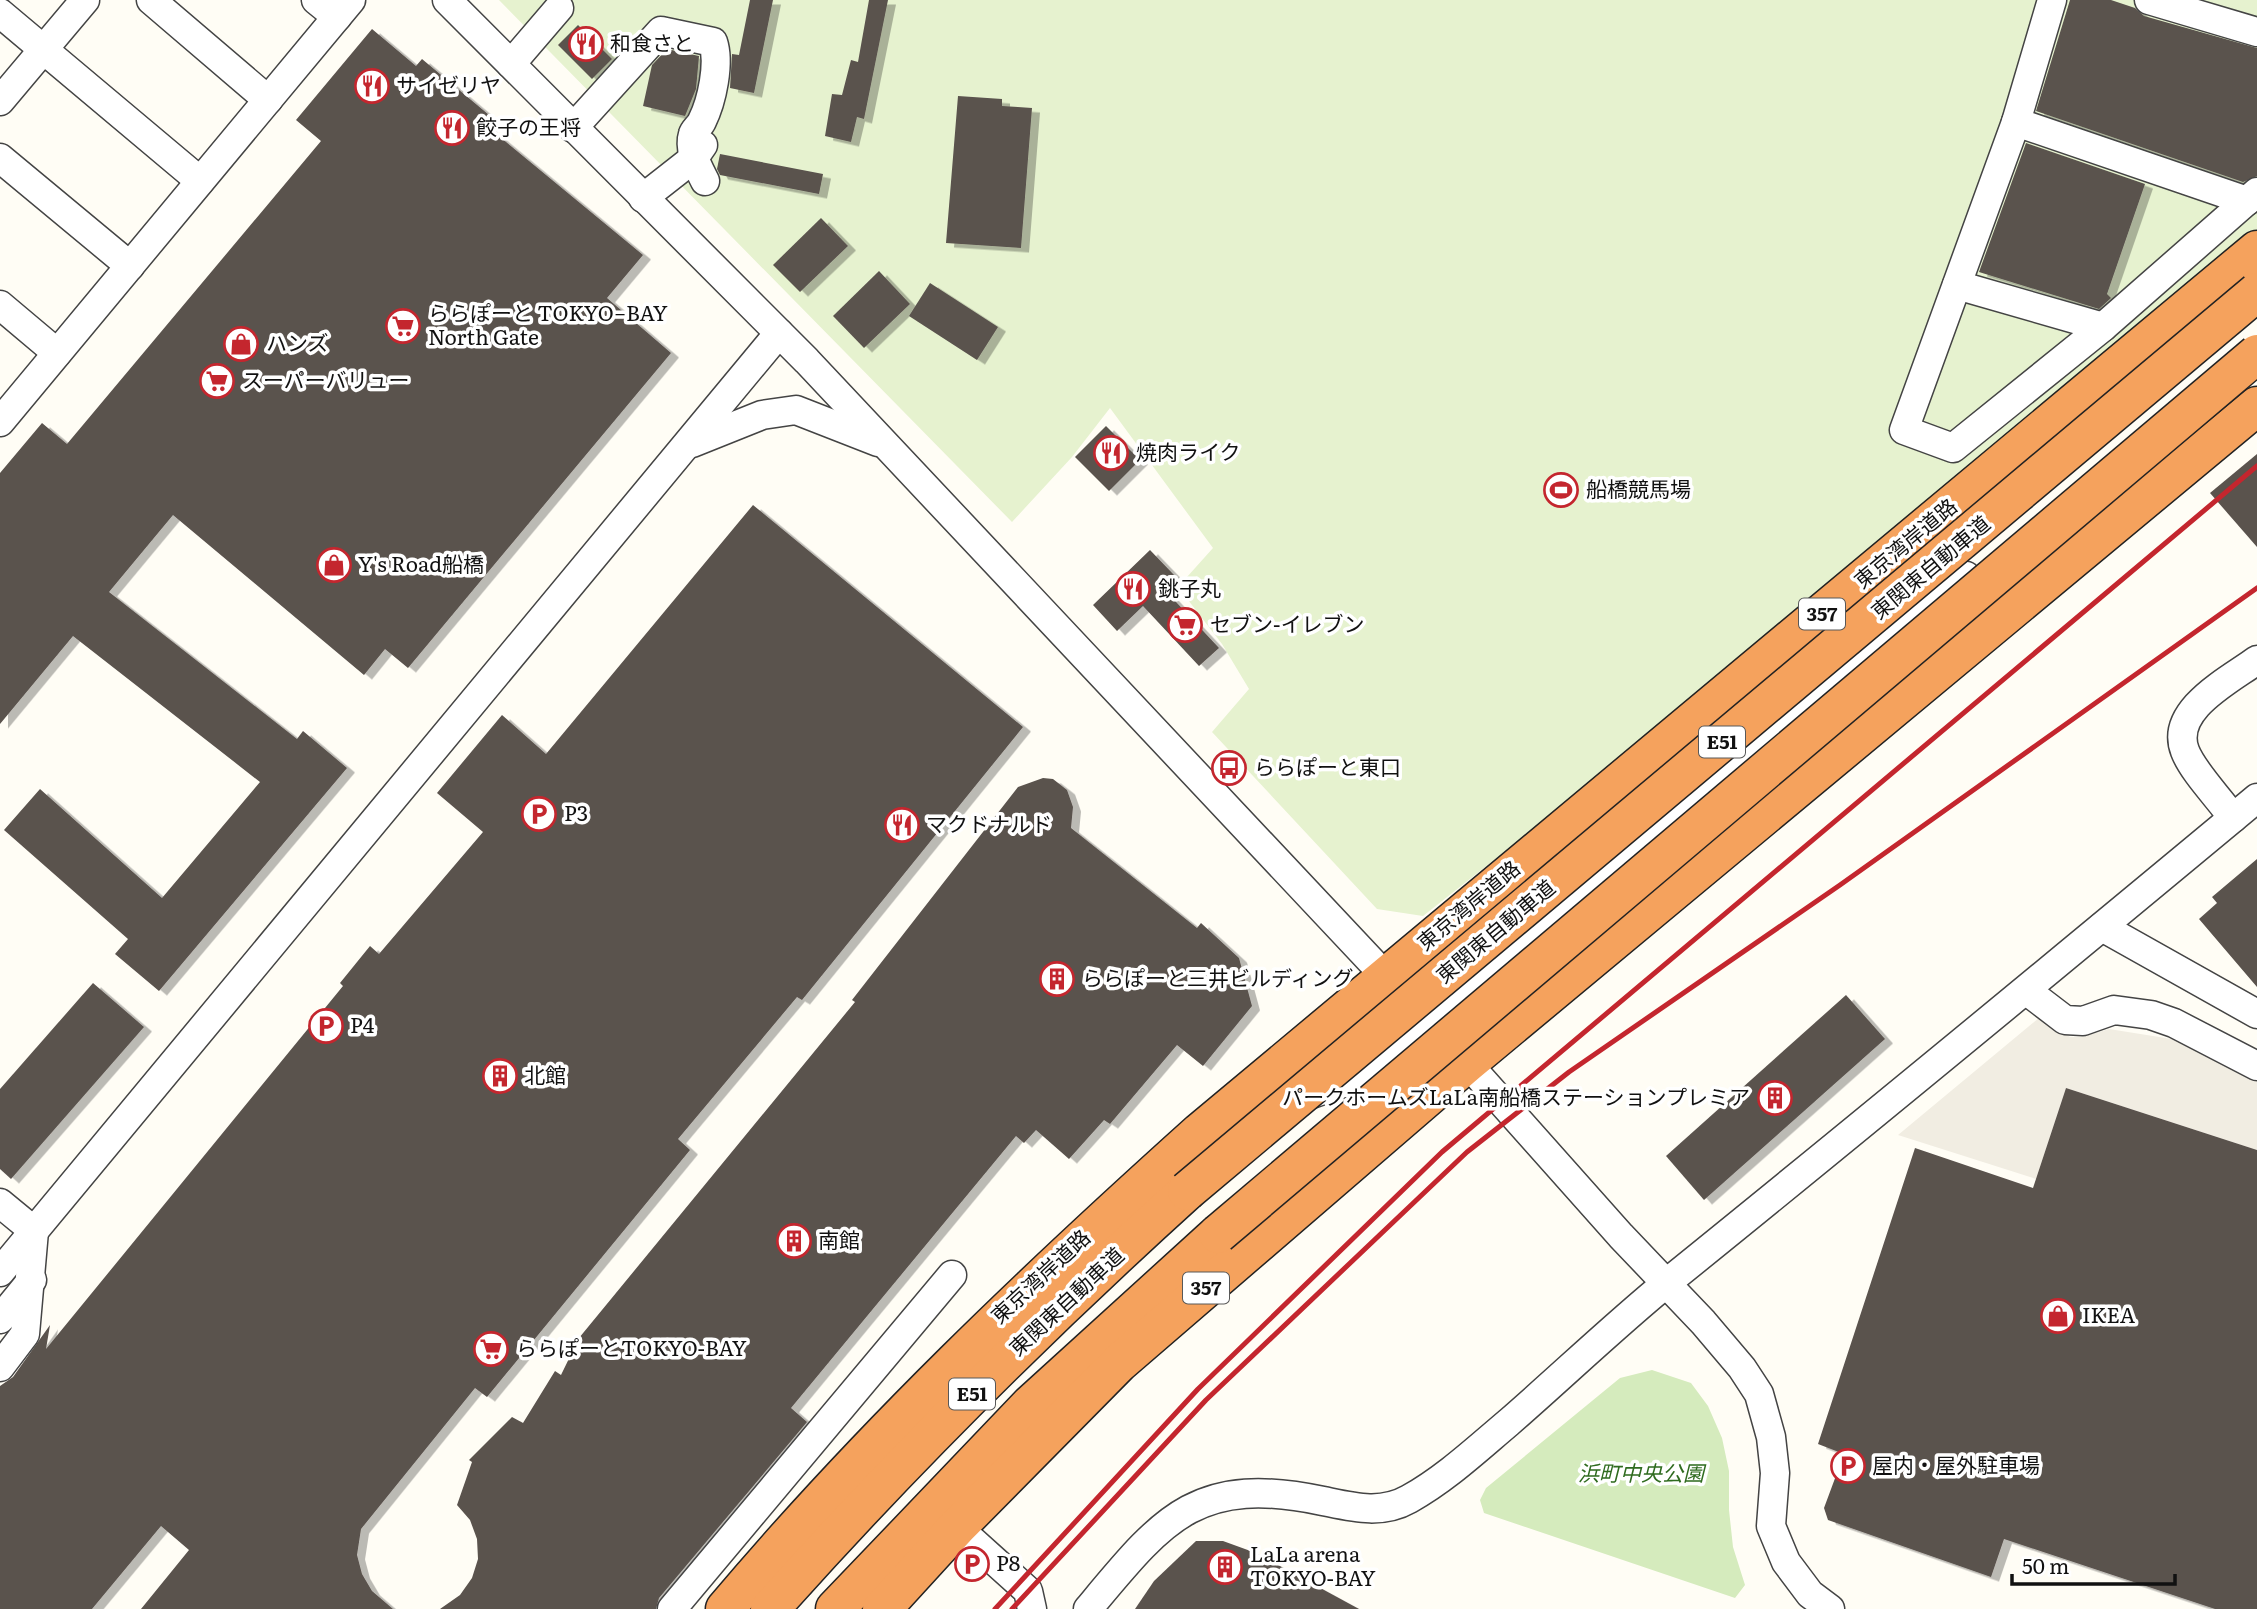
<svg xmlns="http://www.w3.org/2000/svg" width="2257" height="1609" viewBox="0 0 2257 1609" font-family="Literata,'Noto Sans JP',serif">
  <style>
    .green { fill: #d5ebbd }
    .pitch { fill: #e6f2cf }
    .plaza { fill: #f1ede2 }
    .building { fill: #5a524d; filter: url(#shadow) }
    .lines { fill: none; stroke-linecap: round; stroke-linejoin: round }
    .minor-casing { stroke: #444; stroke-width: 31 }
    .highway-casing { stroke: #222; stroke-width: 41 }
    .minor { stroke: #fff; stroke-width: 28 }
    .highway { stroke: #f5a25d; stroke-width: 38 }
    .rail { stroke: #c4262e; stroke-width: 5 }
    .highway-bridge-casing { stroke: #222; stroke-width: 41; stroke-linecap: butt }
    .highway-bridge { stroke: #f5a25d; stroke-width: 38 }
    .labels { text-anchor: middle; stroke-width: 7; stroke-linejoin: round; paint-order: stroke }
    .shield { fill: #fff; stroke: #585858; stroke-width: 2 }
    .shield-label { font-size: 19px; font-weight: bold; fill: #111 }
    .poi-label { font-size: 21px; fill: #111; stroke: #fff; text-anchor: start }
    .street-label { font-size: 21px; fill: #111; stroke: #fff }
    .park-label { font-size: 21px; font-style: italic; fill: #2f6b1f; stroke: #fff }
  </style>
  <defs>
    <filter id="shadow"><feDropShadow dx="8" dy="4.5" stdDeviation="0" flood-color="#0004"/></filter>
  </defs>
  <rect width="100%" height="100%" fill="#fffdf5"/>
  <polygon class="green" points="1652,1370 1691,1383 1708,1406 1722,1438 1729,1471 1729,1510 1733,1547 1745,1585 1735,1598 1484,1513 1480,1500 1486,1488 1620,1378"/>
  <polygon class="pitch" points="499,0 2257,0 2257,234 1748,660 1423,916 1377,909 1212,732 1249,689 1222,644 1178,587 1213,548 1110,408 1072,457 1012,522"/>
  <polygon class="plaza" points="2040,1017 2070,1037 2082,1037 2109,1029 2178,1040 2257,1082 2257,1150 2066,1088 2036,1179 1898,1135"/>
  <g class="building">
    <polygon points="750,0 773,0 754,93 730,88 732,54 739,55"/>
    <polygon points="869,0 888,0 864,119 857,117 851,142 825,136 832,94 842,95 851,60 858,62"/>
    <polygon points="2070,0 2111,0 2135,8 2144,16 2257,48 2257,176 2243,182 2036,111"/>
    <polygon points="578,25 612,59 592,79 558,45"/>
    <polygon points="372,29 416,66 422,59 495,120 489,128 643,255 607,298 671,353 408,668 385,649 364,675 173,515 109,592 297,739 303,731 347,768 159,991 115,954 128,939 4,830 40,789 162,898 260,782 73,636 0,724 0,473 42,423 67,444 321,141 296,120"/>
    <polygon points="667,49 699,56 696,89 685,116 643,106 652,65"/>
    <polygon points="958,96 1002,99 1002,106 1032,108 1021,248 946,243"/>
    <polygon points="2026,143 2145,184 2107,294 2111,298 2099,309 1979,272"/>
    <polygon points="720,154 823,174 819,194 720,175 717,169"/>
    <polygon points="821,218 848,246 800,292 773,265"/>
    <polygon points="879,271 910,304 864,348 833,316"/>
    <polygon points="930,283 998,327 977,360 909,316"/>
    <polygon points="1106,426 1140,460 1109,491 1075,457"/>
    <polygon points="2257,454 2257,547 2210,493"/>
    <polygon points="753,505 1023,727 802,1000 797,997 678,1139 690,1150 487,1397 475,1388 361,1529 357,1555 362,1574 372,1591 393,1609 141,1609 189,1550 161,1526 92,1609 0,1609 0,1386 13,1377 50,1325 46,1349 343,986 340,983 370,946 379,954 483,832 437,793 502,715 546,754"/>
    <polygon points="1150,550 1175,576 1163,588 1219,648 1199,666 1143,606 1117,631 1093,605"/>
    <polygon points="1043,778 1053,779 1067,790 1073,807 1071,828 1197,928 1201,923 1239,958 1252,1006 1203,1066 1177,1045 1110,1124 1104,1120 1069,1159 1036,1130 1024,1143 1016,1136 791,1408 807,1422 659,1598 656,1609 440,1609 460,1595 472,1578 478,1559 477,1539 470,1520 457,1505 472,1462 469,1460 512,1417 523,1423 555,1371 561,1375 579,1338 855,1002 852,1000 1018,787"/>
    <polygon points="2257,859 2257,987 2199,919 2217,903 2212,897"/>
    <polygon points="93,983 144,1027 11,1179 0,1169 0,1089"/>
    <polygon points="1846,995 1885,1039 1704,1200 1666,1156"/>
    <polygon points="2066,1088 2257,1150 2257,1609 2215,1609 2004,1539 1991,1577 1828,1520 1824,1508 1844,1454 1818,1444 1915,1148 2033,1188"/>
    <polygon points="1196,1541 1223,1541 1256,1553 1359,1609 1135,1609 1154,1581"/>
  </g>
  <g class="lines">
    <g class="minor-casing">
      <g id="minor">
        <polyline points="151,0 268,100"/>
        <polyline points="316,0 337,17"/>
        <polyline points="447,0 807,361 1467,1063 1621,1236 1703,1322 1742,1368 1759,1394 1771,1437 1775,1473 1771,1526 1786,1562 1810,1594 1830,1609"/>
        <polyline points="2052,0 2016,122 1904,430 1953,448 2103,327 2257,192"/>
        <polyline points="2149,0 2257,32"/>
        <polyline points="0,13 200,181"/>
        <polyline points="511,64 559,8"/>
        <polyline points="0,101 85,0"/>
        <polyline points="2016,122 2247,201"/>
        <path d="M573,128l88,-97 52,11c7,21 -1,59 -11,79 -2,5 -8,9 -9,13 -5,16 5,33 12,47"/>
        <polyline points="0,158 130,266"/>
        <polyline points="643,198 694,158 703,145"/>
        <polyline points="1957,285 2103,327"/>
        <polyline points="0,305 57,353"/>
        <polyline points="0,422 351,0"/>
        <polyline points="692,443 762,415 796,410 878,442"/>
        <path d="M2233,818c-13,-19 -40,-46 -48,-67 -16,-41 45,-71 72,-91"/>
        <polyline points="2102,927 2257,1014"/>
        <polyline points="2027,991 2065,1020 2083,1021 2114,1010 2151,1015 2174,1023 2257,1066"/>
        <polyline points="1309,1095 1357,1078 1966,576"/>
        <polyline points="0,1203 34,1231"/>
        <polyline points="0,1272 779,333"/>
        <polyline points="0,1319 32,1280"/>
        <polyline points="0,1367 25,1334 34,1231"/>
        <polyline points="957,1527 1028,1591 1032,1609"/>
        <polyline points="672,1609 952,1275"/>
        <path d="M1088,1609c75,-90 108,-135 235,-108 29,6 58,14 86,-2 36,-20 67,-49 99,-76 54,-47 106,-97 161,-142 197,-159 393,-321 588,-483"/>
      </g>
    </g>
    <g class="highway-casing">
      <g id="highway">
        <path d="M725,1609c145,-172 307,-326 475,-477l1057,-882"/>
        <path d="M770,1609c131,-147 270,-285 417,-418"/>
        <polyline points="835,1609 1031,1404 1218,1234"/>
        <polyline points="882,1609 957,1527 1119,1363 1467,1063 2257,406"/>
      </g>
    </g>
    <use href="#minor" class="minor"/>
    <use href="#highway" class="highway"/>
    <g class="rail">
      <polyline points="995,1609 1198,1389 1442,1152 2257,466"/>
      <polyline points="1012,1609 1206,1400 1467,1152 1569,1072 1840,885 2257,588"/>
    </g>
    <g class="highway-bridge-casing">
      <g id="highway-bridge">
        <polyline points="1187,1191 2257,292"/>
        <polyline points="1218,1234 2257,354"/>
      </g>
    </g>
    <use href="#highway-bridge" class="highway-bridge"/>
  </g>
  <defs>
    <g id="restaurant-ring" transform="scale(1.75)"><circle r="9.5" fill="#fff" stroke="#c4262e" stroke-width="1.5"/><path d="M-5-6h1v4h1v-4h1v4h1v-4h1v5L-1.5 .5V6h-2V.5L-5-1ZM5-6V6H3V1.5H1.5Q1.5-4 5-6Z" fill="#c4262e"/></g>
    <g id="supermarket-ring" transform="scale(1.75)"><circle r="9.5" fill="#fff" stroke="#c4262e" stroke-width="1.5"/><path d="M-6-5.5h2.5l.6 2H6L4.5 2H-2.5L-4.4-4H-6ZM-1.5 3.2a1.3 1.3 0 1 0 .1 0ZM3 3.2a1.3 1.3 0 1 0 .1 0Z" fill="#c4262e"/></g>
    <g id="shop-ring" transform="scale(1.75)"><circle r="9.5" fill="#fff" stroke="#c4262e" stroke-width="1.5"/><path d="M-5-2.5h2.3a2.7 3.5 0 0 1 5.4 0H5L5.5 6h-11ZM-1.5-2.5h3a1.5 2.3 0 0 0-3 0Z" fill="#c4262e"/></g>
    <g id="stadium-ring" transform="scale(1.75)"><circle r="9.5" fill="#fff" stroke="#c4262e" stroke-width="1.5"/><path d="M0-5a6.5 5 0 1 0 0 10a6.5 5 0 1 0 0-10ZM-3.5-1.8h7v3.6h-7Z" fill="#c4262e"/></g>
    <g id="bus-ring" transform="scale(1.75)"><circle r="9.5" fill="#fff" stroke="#c4262e" stroke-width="1.5"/><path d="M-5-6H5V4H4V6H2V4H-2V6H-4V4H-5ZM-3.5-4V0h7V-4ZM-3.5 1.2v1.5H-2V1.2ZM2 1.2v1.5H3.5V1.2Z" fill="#c4262e"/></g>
    <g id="parking-ring" transform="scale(1.75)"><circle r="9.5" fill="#fff" stroke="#c4262e" stroke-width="1.5"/><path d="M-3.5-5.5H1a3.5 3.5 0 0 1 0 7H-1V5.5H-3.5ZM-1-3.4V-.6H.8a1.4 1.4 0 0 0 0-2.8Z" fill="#c4262e"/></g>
    <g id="building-ring" transform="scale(1.75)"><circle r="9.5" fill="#fff" stroke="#c4262e" stroke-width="1.5"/><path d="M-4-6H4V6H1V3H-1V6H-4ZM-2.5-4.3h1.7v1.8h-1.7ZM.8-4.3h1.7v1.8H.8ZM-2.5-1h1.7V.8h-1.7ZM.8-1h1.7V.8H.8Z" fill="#c4262e"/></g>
  </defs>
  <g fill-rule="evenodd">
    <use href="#restaurant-ring" x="586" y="44"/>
    <use href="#restaurant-ring" x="372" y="86"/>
    <use href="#restaurant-ring" x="452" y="128"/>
    <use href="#supermarket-ring" x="403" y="326"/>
    <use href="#shop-ring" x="241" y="344"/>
    <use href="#supermarket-ring" x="217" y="381"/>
    <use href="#restaurant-ring" x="1111" y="453"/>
    <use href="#stadium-ring" x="1561" y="490"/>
    <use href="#shop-ring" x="334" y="565"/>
    <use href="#restaurant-ring" x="1133" y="589"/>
    <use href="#supermarket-ring" x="1185" y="625"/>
    <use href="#bus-ring" x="1229" y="768"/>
    <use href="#parking-ring" x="539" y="814"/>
    <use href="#restaurant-ring" x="902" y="825"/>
    <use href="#building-ring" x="1057" y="979"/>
    <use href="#parking-ring" x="326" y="1026"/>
    <use href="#building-ring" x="500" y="1076"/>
    <use href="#building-ring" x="1775" y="1098"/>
    <use href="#building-ring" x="794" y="1241"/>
    <use href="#shop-ring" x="2058" y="1316"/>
    <use href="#supermarket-ring" x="491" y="1349"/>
    <use href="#parking-ring" x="1848" y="1466"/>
    <use href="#parking-ring" x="972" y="1564"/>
    <use href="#building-ring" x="1225" y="1567"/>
  </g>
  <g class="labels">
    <g class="shield">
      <rect x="1799" y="598.5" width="46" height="31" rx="5"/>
      <rect x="1699" y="726.5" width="46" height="31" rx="5"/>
      <rect x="1183" y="1272.5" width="46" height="31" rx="5"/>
      <rect x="949" y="1378.5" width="46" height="31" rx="5"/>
    </g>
    <g class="shield-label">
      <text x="1822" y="621">357</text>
      <text x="1722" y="749">E51</text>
      <text x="1206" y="1295">357</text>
      <text x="972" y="1401">E51</text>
    </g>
    <g class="poi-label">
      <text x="610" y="51">和食さと</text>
      <text x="396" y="93">サイゼリヤ</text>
      <text x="476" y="135">餃子の王将</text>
      <text x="428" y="321">ららぽーと TOKYO−BAY<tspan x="428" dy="24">North Gate</tspan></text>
      <text x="266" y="351">ハンズ</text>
      <text x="242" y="388">スーパーバリュー</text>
      <text x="1136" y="460">焼肉ライク</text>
      <text x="1586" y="497">船橋競馬場</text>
      <text x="358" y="572">Y's Road船橋</text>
      <text x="1158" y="596">銚子丸</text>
      <text x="1210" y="632">セブン-イレブン</text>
      <text x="1254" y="775">ららぽーと東口</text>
      <text x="564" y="821">P3</text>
      <text x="926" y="832">マクドナルド</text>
      <text x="1082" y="986">ららぽーと三井ビルディング</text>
      <text x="350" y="1033">P4</text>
      <text x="524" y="1083">北館</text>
      <text x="1750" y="1105" text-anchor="end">パークホームズLaLa南船橋ステーションプレミア</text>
      <text x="818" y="1248">南館</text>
      <text x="2082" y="1323">IKEA</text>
      <text x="516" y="1356">ららぽーとTOKYO-BAY</text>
      <text x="1872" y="1473">屋内・屋外駐車場</text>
      <text x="1250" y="1562">LaLa arena<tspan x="1250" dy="24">TOKYO-BAY</tspan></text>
      <text x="996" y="1571">P8</text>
    </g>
    <g class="street-label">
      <text transform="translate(1906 544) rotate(-40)" y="7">東京湾岸道路</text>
      <text transform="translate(1931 568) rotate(-40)" y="7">東関東自動車道</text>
      <text transform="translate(1469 906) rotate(-40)" y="7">東京湾岸道路</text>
      <text transform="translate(1496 932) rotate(-40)" y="7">東関東自動車道</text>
      <text transform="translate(1041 1277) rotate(-43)" y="7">東京湾岸道路</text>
      <text transform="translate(1067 1302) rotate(-43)" y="7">東関東自動車道</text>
    </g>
    <g class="park-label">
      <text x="1641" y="1481">浜町中央公園</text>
    </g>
  </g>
  <path d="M2012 1574v10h163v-10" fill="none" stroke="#111111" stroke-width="3.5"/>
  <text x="2022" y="1574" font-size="21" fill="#111111" stroke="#ffffff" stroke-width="5" paint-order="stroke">50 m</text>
</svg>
